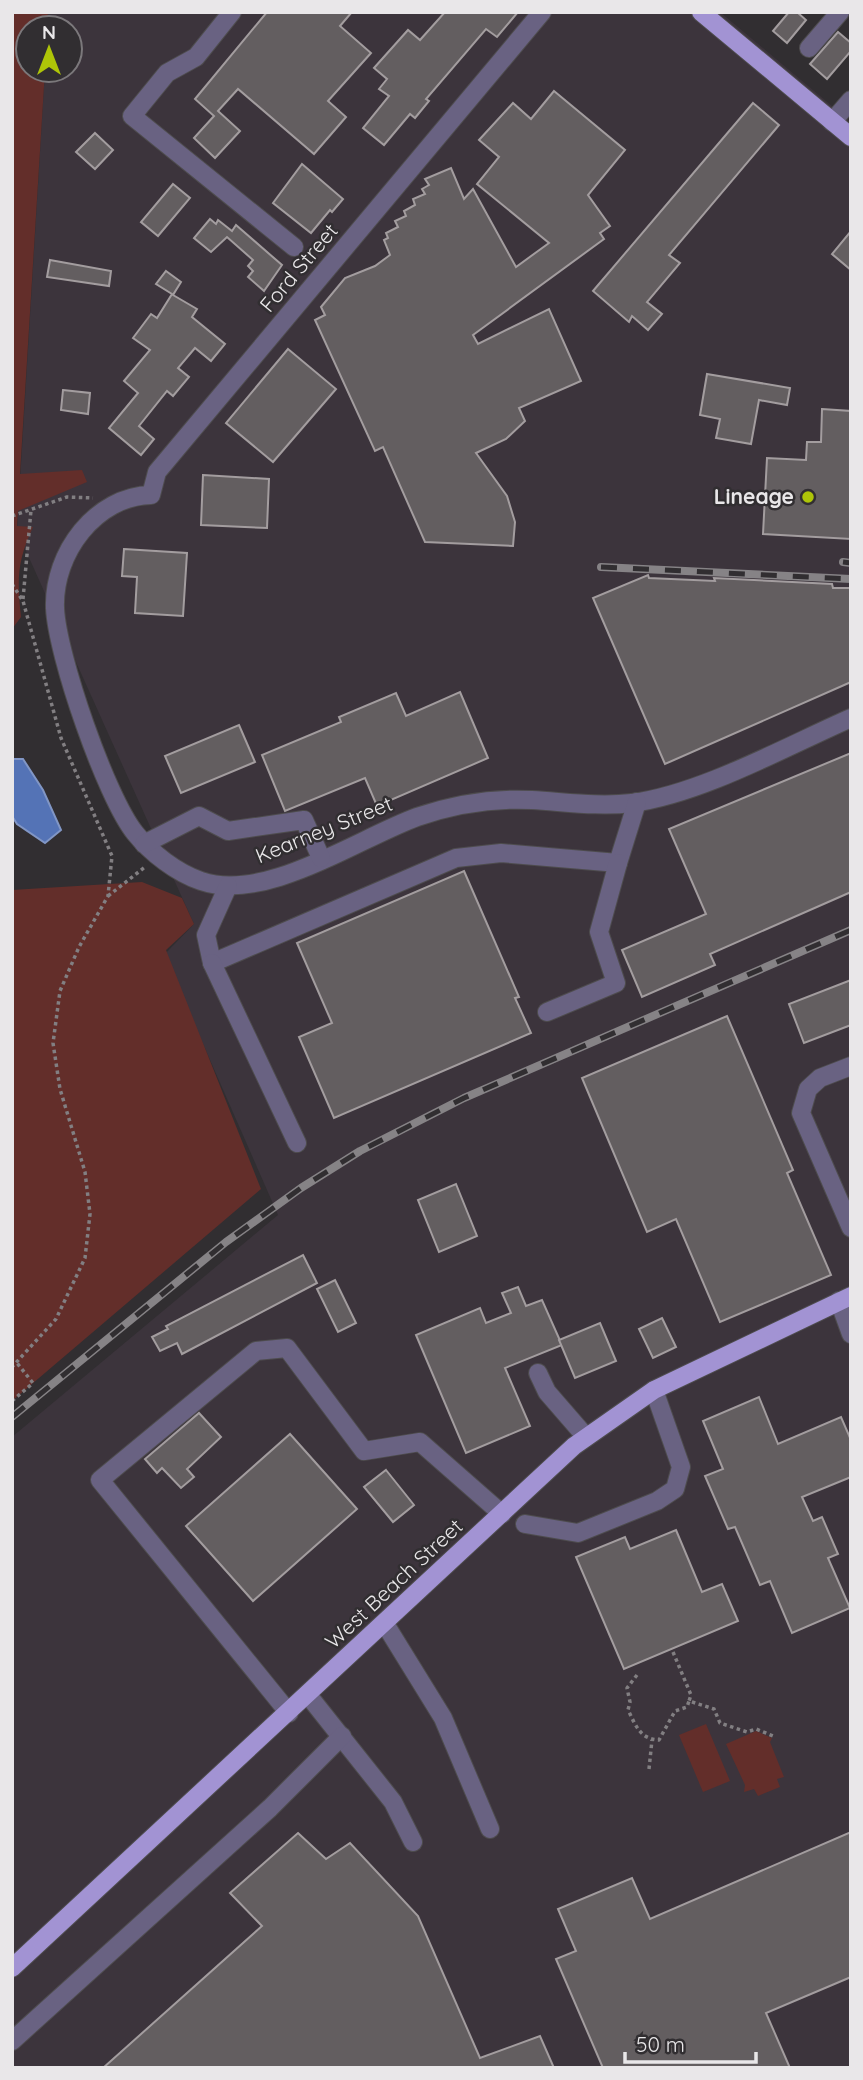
<svg xmlns="http://www.w3.org/2000/svg" width="863" height="2080" viewBox="0 0 863 2080" font-family="Quicksand,sans-serif">
  <style>
    .built { fill: #3c343c }
    .green { fill: #632e2a }
    .water { fill: #5473b6; stroke: #8196c5; stroke-width: 2 }
    .building { fill: #635e60; stroke: #a39d9f; stroke-width: 2 }
    .lines { fill: none; stroke-linecap: round; stroke-linejoin: round }
    .minor-casing { stroke: #4e4c4e; stroke-width: 20 }
    .major-casing { stroke: #4e4c4e; stroke-width: 20 }
    .path { stroke: #827f82; stroke-width: 3.5; stroke-dasharray: 3.5 3.5; stroke-linecap: butt }
    .minor { stroke: #696282; stroke-width: 18 }
    .major { stroke: #a293d3; stroke-width: 18 }
    .rail-casing { stroke: #868386; stroke-width: 8 }
    .rail { stroke: #312e31; stroke-width: 5; stroke-dasharray: 16; stroke-linecap: butt }
    .poi-dot { fill: #aec508; stroke: #312e31; stroke-width: 2.5 }
    .labels { text-anchor: middle; stroke-width: 5; stroke-linejoin: round; paint-order: stroke }
    .street-label { font-size: 21px; fill: #e9e7e9; stroke: #312e31 }
    .poi-label { font-size: 21px; font-weight: bold; fill: #e9e7e9; stroke: #312e31; text-anchor: end }
  </style>
  <rect width="100%" height="100%" fill="#312e31"/>
  <polygon class="built" points="48,12 720,12 851,122 851,2068 12,2068 12,1437 278,1215 164,955 194,924 17,531 45,70 70,70 70,28 47,28"/>
  <g class="green">
    <path d="M12,12h36l-1,16h-19v42h17l-25,404 62,-4 5,12 -69,29 -1,15 16,1c-16,34 -16,53 -12,90l-9,12z"/>
    <polygon points="142,882 182,898 194,924 166,950 261,1189 12,1401 12,890"/>
    <polygon points="706,1724 730,1781 703,1792 679,1735"/>
    <polygon points="756,1731 772,1738 770,1742 784,1777 777,1779 780,1787 758,1796 754,1789 744,1792 745,1785 726,1744"/>
  </g>
  <polygon class="water" points="12,759 23,759 43,790 61,830 45,843 17,824 12,816"/>
  <g class="building">
    <polygon points="267,12 352,12 340,26 371,53 328,101 346,117 314,154 238,89 218,111 240,131 215,158 194,138 214,116 195,99"/>
    <polygon points="445,12 518,12 497,37 486,29 426,99 429,101 415,118 410,114 384,145 363,128 389,96 379,89 387,79 374,68 408,30 420,40"/>
    <polygon points="789,12 797,12 806,20 787,43 773,31"/>
    <polygon points="838,32 851,43 851,51 827,79 810,64"/>
    <polygon points="554,91 625,150 588,195 610,226 600,233 604,239 473,335 478,344 549,309 581,381 519,408 525,421 506,439 476,453 507,496 515,522 513,546 425,542 383,447 375,451 315,320 325,315 321,307 345,278 375,266 390,255 384,240 388,238 386,233 398,227 395,221 406,216 404,211 415,205 413,199 425,194 422,189 429,185 425,179 451,168 464,199 473,189 516,267 549,243 477,184 499,157 479,140 513,103 531,119"/>
    <polygon points="753,103 779,125 669,255 680,263 647,302 662,314 648,330 632,316 629,322 593,291"/>
    <polygon points="95,133 113,150 95,169 76,152"/>
    <polygon points="302,164 343,199 332,212 330,210 311,233 273,203"/>
    <polygon points="173,184 190,198 158,236 141,222"/>
    <polygon points="210,219 216,224 218,220 232,231 236,225 282,265 264,291 248,277 253,271 248,266 253,260 227,237 211,252 194,238"/>
    <polygon points="851,231 851,270 832,254"/>
    <polygon points="50,260 111,271 109,286 47,277"/>
    <polygon points="166,271 181,282 173,295 197,309 192,317 225,344 211,361 195,348 178,368 189,377 173,396 167,391 139,426 154,439 141,455 109,428 138,393 124,381 150,350 133,338 151,314 157,318 172,294 156,284"/>
    <polygon points="288,349 336,389 273,462 226,423"/>
    <polygon points="707,374 790,388 787,405 759,400 751,444 716,438 720,419 700,415"/>
    <polygon points="63,390 90,393 88,414 61,410"/>
    <polygon points="822,409 851,411 851,539 763,534 767,458 806,460 807,442 821,442"/>
    <polygon points="203,475 269,479 267,528 201,525"/>
    <polygon points="124,549 187,553 183,616 135,613 137,577 122,576"/>
    <polygon points="648,575 649,578 715,581 714,578 832,584 833,588 851,588 851,682 665,764 593,598"/>
    <polygon points="460,692 488,758 377,806 365,778 285,811 262,755 341,722 339,717 396,693 406,716"/>
    <polygon points="239,725 255,762 181,793 165,756"/>
    <polygon points="851,753 851,892 710,954 715,965 642,997 622,950 706,914 669,829"/>
    <polygon points="464,871 519,997 515,998 531,1033 334,1118 299,1037 332,1023 297,943"/>
    <polygon points="851,980 851,1025 804,1043 789,1004"/>
    <polygon points="727,1016 793,1170 787,1173 831,1275 720,1322 676,1219 647,1232 582,1078"/>
    <polygon points="456,1184 477,1236 439,1252 418,1200"/>
    <polygon points="303,1255 317,1283 182,1354 177,1343 160,1351 152,1337 168,1329 166,1326"/>
    <polygon points="335,1280 356,1323 338,1332 317,1289"/>
    <polygon points="518,1287 526,1306 542,1300 562,1345 505,1368 530,1426 466,1453 416,1335 480,1308 486,1323 511,1313 502,1293"/>
    <polygon points="662,1318 676,1347 653,1358 639,1329"/>
    <polygon points="600,1323 616,1361 575,1378 559,1340"/>
    <polygon points="759,1397 778,1444 841,1417 851,1440 851,1477 802,1497 813,1521 822,1517 838,1554 828,1558 850,1608 792,1633 770,1581 760,1585 735,1527 728,1529 705,1476 723,1469 703,1421"/>
    <polygon points="199,1413 221,1437 187,1469 194,1477 181,1488 162,1468 157,1473 145,1459"/>
    <polygon points="290,1434 357,1509 253,1601 186,1526"/>
    <polygon points="386,1470 414,1505 393,1522 364,1487"/>
    <polygon points="676,1530 702,1592 722,1584 738,1621 624,1669 576,1557 625,1537 630,1549"/>
    <polygon points="851,1832 851,1977 766,2013 790,2068 603,2068 556,1959 576,1951 558,1909 632,1878 650,1919"/>
    <polygon points="298,1833 326,1859 350,1843 418,1916 480,2058 540,2036 554,2068 103,2068 262,1926 230,1893"/>
  </g>
  <g class="lines">
    <g class="minor-casing">
      <g id="minor">
        <polyline points="232,12 196,57 167,73 132,116 294,247"/>
        <path d="M542,12l-385,460 -6,23c-55,1 -98,58 -96,113 2,47 51,189 80,225 16,20 42,40 66,48 64,22 156,-42 216,-64 38,-13 75,-19 115,-17 34,2 67,7 100,3 69,-9 155,-57 219,-85"/>
        <polyline points="809,48 840,12"/>
        <polyline points="832,122 851,100"/>
        <polyline points="144,844 199,816 228,831 304,820 321,858"/>
        <polyline points="228,886 206,935 212,963 456,858 501,853 618,863 637,802"/>
        <polyline points="212,963 297,1143"/>
        <polyline points="547,1012 616,983 599,932 618,863"/>
        <polyline points="851,1066 820,1078 808,1089 801,1113 851,1228"/>
        <polyline points="839,1301 851,1334"/>
        <polyline points="538,1373 547,1392 586,1437"/>
        <polyline points="525,1524 578,1533 657,1501 675,1489 681,1467 654,1390"/>
        <polyline points="385,1624 443,1718 490,1829"/>
        <polyline points="308,1695 393,1802 413,1842"/>
        <polyline points="289,1713 100,1480 256,1351 287,1348 364,1451 420,1442 502,1514"/>
        <polyline points="12,2041 270,1808 342,1736"/>
      </g>
    </g>
    <g class="major-casing">
      <g id="major">
        <polyline points="701,12 851,137"/>
        <polyline points="12,1968 574,1446 654,1390 851,1296"/>
      </g>
    </g>
    <g class="path">
      <polyline points="12,516 67,497 93,498"/>
      <polyline points="12,584 23,601 61,738 112,856 108,896 79,947 60,991 53,1043 60,1089 85,1172 90,1214 85,1258 56,1319 12,1367"/>
      <polyline points="23,599 31,510"/>
      <polyline points="108,896 145,867"/>
      <polyline points="12,1401 33,1383 17,1363"/>
      <polyline points="673,1652 691,1695 689,1701 714,1709 720,1723 747,1732 756,1729 773,1736"/>
      <path d="M637,1675l-10,13 3,14 -2,8c8,16 12,29 31,30l16,-29 12,-4 2,-6"/>
      <polyline points="649,1769 652,1740"/>
    </g>
    <use href="#minor" class="minor"/>
    <use href="#major" class="major"/>
    <g class="rail-casing">
      <g id="rail">
        <polyline points="843,562 851,563"/>
        <polyline points="601,567 851,579"/>
        <polyline points="12,1417 226,1242 301,1188 360,1151 464,1098 851,930"/>
      </g>
    </g>
    <use href="#rail" class="rail"/>
  </g>
  <circle class="poi-dot" cx="808" cy="497" r="7"/>
  <g class="labels">
    <g class="street-label">
      <text transform="translate(299 268) rotate(-50)" y="7">Ford Street</text>
      <text transform="translate(324 830) rotate(-22)" y="7">Kearney Street</text>
      <text transform="translate(394 1584) rotate(-43)" y="7">West Beach Street</text>
    </g>
    <g class="poi-label">
      <text x="794" y="504">Lineage</text>
    </g>
  </g>
  <rect width="863" height="2080" fill="none" stroke="#e9e7e9" stroke-width="28"/>
  <g transform="translate(49 49)"><circle r="33" fill="#312e31" stroke="#7b787b" stroke-width="2"/>
  <path d="M0-5L12 26L0 18L-12 26Z" fill="#aec508"/>
  <text y="-10" font-size="19" font-weight="bold" text-anchor="middle" fill="#e9e7e9">N</text>
  </g>
  <path d="M625 2052v10h131v-10" fill="none" stroke="#e9e7e9" stroke-width="3.5"/>
  <text x="636" y="2052" font-size="21" fill="#e9e7e9" stroke="#312e31" stroke-width="5" paint-order="stroke">50 m</text>
</svg>
